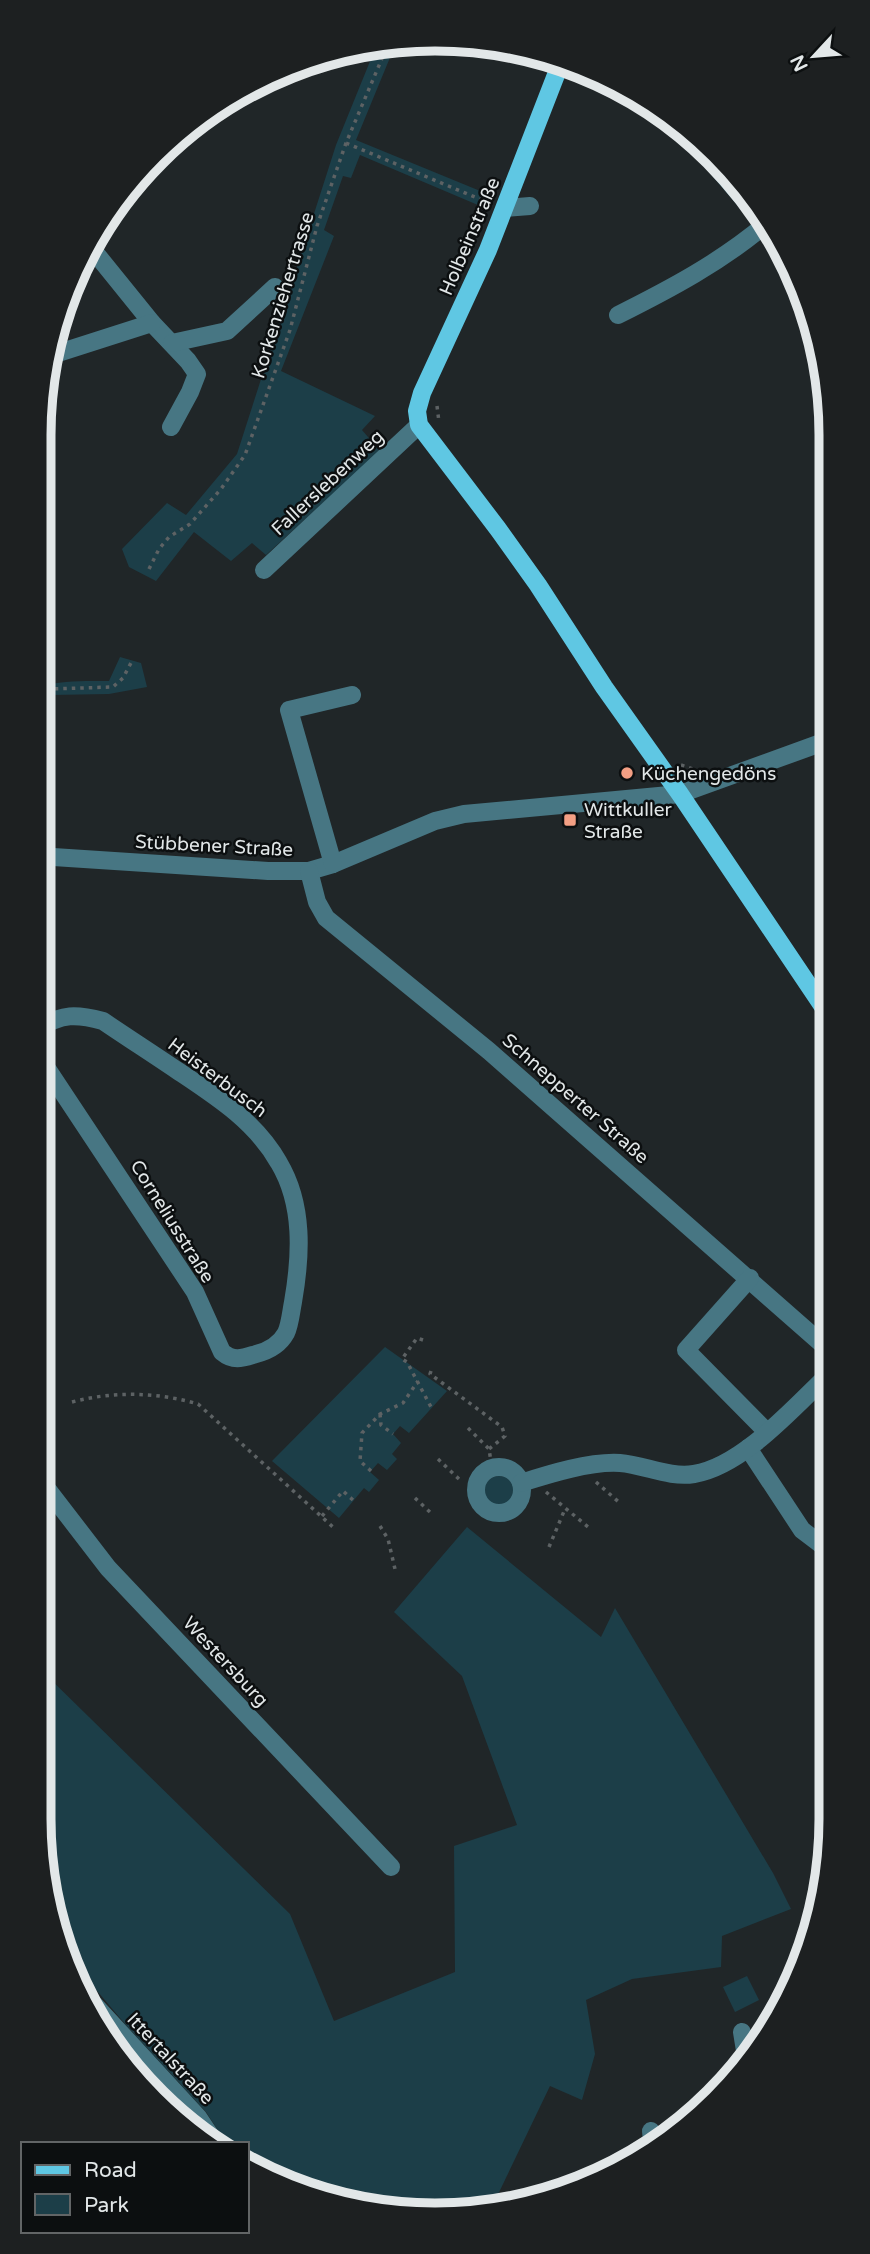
<svg xmlns="http://www.w3.org/2000/svg" width="870" height="2254" viewBox="0 0 870 2254" font-family="'Varela Round',sans-serif">
  <style>
    .green { fill: #1c3e48 }
    .lines { fill: none; stroke-linecap: round; stroke-linejoin: round }
    .path { stroke: #5d6264; stroke-width: 3.5; stroke-dasharray: 3.5 5; stroke-linecap: butt }
    .minor { stroke: #477683; stroke-width: 18 }
    .major { stroke: #5fc7e3; stroke-width: 18 }
    .poi-dot { fill: #f39f84; stroke: #0c0f10; stroke-width: 2.5 }
    .labels { text-anchor: middle; stroke-width: 5; stroke-linejoin: round; paint-order: stroke }
    .street-label { font-size: 19px; fill: #e2e7e8; stroke: #0c0f10 }
    .poi-label { font-size: 19px; fill: #e2e7e8; stroke: #0c0f10; text-anchor: start }
    .rim { fill: none; stroke: #e2e7e8; stroke-width: 9 }
  </style>
  <rect width="100%" height="100%" fill="#202628"/>
  <g class="green">
    <polygon points="384,42 396,43 356,140 490,195 485,208 360,155 351,178 343,176 324,230 334,236 281,371 375,416 362,430 380,451 266,555 252,543 231,561 194,532 156,581 129,567 122,549 167,503 186,515 237,454 336,145 377,44"/>
    <path d="M120,657l21,6 6,24 -38,7 -58,1 -12,3v-11c23,-7 46,-6 70,-6z"/>
    <polygon points="385,1347 447,1391 409,1433 400,1426 393,1434 401,1443 392,1454 397,1459 387,1470 378,1463 370,1472 379,1480 369,1492 364,1488 339,1518 272,1461"/>
    <circle cx="499" cy="1491" r="15"/>
    <polygon points="467,1527 601,1637 615,1608 773,1873 791,1909 722,1936 721,1967 632,1979 586,2000 595,2054 582,2100 550,2086 491,2209 383,2212 353,2202 343,2190 334,2196 247,2166 247,2144 227,2144 206,2112 125,2024 60,1947 39,1819 39,1668 290,1914 334,2021 455,1972 454,1846 517,1825 462,1676 394,1612"/>
    <polygon points="747,1976 759,2000 735,2012 723,1987"/>
  </g>
  <g class="lines">
    <g class="path">
      <polyline points="346,143 489,203"/>
      <polyline points="437,406 439,422"/>
      <polyline points="149,569 159,549 169,537 190,524 221,489 245,455 290,330 317,226 346,143 389,42"/>
      <polyline points="38,691 47,689 113,687 123,678 132,661"/>
      <polyline points="681,765 696,770"/>
      <polyline points="820,1030 830,1045"/>
      <polyline points="423,1340 417,1338 402,1359 407,1362 431,1407"/>
      <polyline points="431,1371 430,1374 502,1427 505,1436 489,1449"/>
      <path d="M72,1402c42,-11 85,-10 126,2l136,124"/>
      <polyline points="380,1414 381,1425 393,1434"/>
      <polyline points="468,1428 489,1449 492,1468"/>
      <polyline points="438,1459 461,1481"/>
      <polyline points="371,1471 360,1461 362,1433 380,1414 403,1403 418,1381"/>
      <polyline points="596,1482 621,1504"/>
      <polyline points="546,1492 588,1527"/>
      <polyline points="415,1498 432,1514"/>
      <polyline points="322,1516 343,1491 353,1500"/>
      <polyline points="380,1526 388,1539 395,1569"/>
      <polyline points="549,1547 565,1509"/>
    </g>
    <g class="minor">
      <polyline points="696,143 772,232"/>
      <polyline points="505,208 530,206"/>
      <polyline points="93,250 152,323 188,361 197,374 190,392 171,427"/>
      <path d="M618,315c52,-26 103,-53 148,-91"/>
      <polyline points="172,343 227,331 275,287"/>
      <polyline points="49,356 152,323"/>
      <polyline points="264,570 419,425"/>
      <polyline points="38,856 268,871 309,871 333,864 435,821 464,814 680,794 829,740"/>
      <polyline points="333,864 289,710 352,695"/>
      <polyline points="309,871 317,902 326,918 489,1051 830,1351"/>
      <path d="M38,1029c24,-16 39,-15 65,-8 25,17 50,33 75,50 39,26 78,51 101,92 25,42 22,93 14,139 -2,10 -3,23 -7,31 -6,11 -18,18 -30,21 -13,4 -22,8 -34,-2l-27,-60 -157,-237"/>
      <polyline points="750,1278 686,1350 767,1432"/>
      <polyline points="748,1448 802,1530 831,1552"/>
      <circle cx="499" cy="1490" r="23"/>
      <polyline points="38,1477 108,1568 391,1867"/>
      <path d="M521,1483c28,-9 70,-22 99,-20 25,2 49,15 74,11 49,-8 101,-68 136,-101"/>
      <polyline points="92,2002 198,2117 216,2144"/>
      <polyline points="742,2032 747,2063"/>
      <polyline points="651,2131 653,2149"/>
    </g>
    <polyline class="major" points="561,62 488,250 422,393 417,411 419,425 498,529 538,585 604,687 680,794 830,1017"/>
  </g>
  <g class="poi-dot">
    <circle cx="627" cy="773" r="7"/>
    <rect x="563" y="813" width="14" height="14" rx="3.5"/>
  </g>
  <g class="labels">
    <g class="street-label">
      <text transform="translate(469 236) rotate(-67)" y="7">Holbeinstraße</text>
      <text transform="translate(282 295) rotate(-73)" y="7">Korkenziehertrasse</text>
      <text transform="translate(327 482) rotate(-43)" y="7">Fallerslebenweg</text>
      <text transform="translate(214 845) rotate(3)" y="7">Stübbener Straße</text>
      <text transform="translate(218 1077) rotate(37)" y="7">Heisterbusch</text>
      <text transform="translate(576 1098) rotate(41)" y="7">Schnepperter Straße</text>
      <text transform="translate(173 1221) rotate(58)" y="7">Corneliusstraße</text>
      <text transform="translate(226 1661) rotate(47)" y="7">Westersburg</text>
      <text transform="translate(171 2058) rotate(47)" y="7">Ittertalstraße</text>
    </g>
    <g class="poi-label">
      <text x="641" y="780">Küchengedöns</text>
      <text x="584" y="816">Wittkuller<tspan x="584" dy="22">Straße</tspan></text>
    </g>
  </g>
  <path d="M0 0H870V2254H0ZM435 51H435A384 384 0 0 1 819 435V1819A384 384 0 0 1 435 2203H435A384 384 0 0 1 51 1819V435A384 384 0 0 1 435 51Z" fill="#1d2021" fill-rule="evenodd"/>
  <path class="rim" d="M435 51H435A384 384 0 0 1 819 435V1819A384 384 0 0 1 435 2203H435A384 384 0 0 1 51 1819V435A384 384 0 0 1 435 51Z"/>
  <rect x="21" y="2142" width="228" height="91" fill="#0c0f10" stroke="#626566" stroke-width="2"/>
  <rect x="35" y="2165" width="35" height="10" fill="#5fc7e3" stroke="#626566" stroke-width="2"/>
  <text x="84" y="2177" font-size="21" fill="#e2e7e8">Road</text>
  <rect x="35" y="2194" width="35" height="21" fill="#1c3e48" stroke="#626566" stroke-width="2"/>
  <text x="84" y="2212" font-size="21" fill="#e2e7e8">Park</text>
  <g transform="translate(814 56) rotate(244)" stroke="#0c0f10" stroke-width="5" paint-order="stroke">
  <path d="M0-5L12 26L0 18L-12 26Z" fill="#e2e7e8"/>
  <text y="-10" font-size="19" font-weight="bold" text-anchor="middle" fill="#e2e7e8">N</text>
  </g>
</svg>
